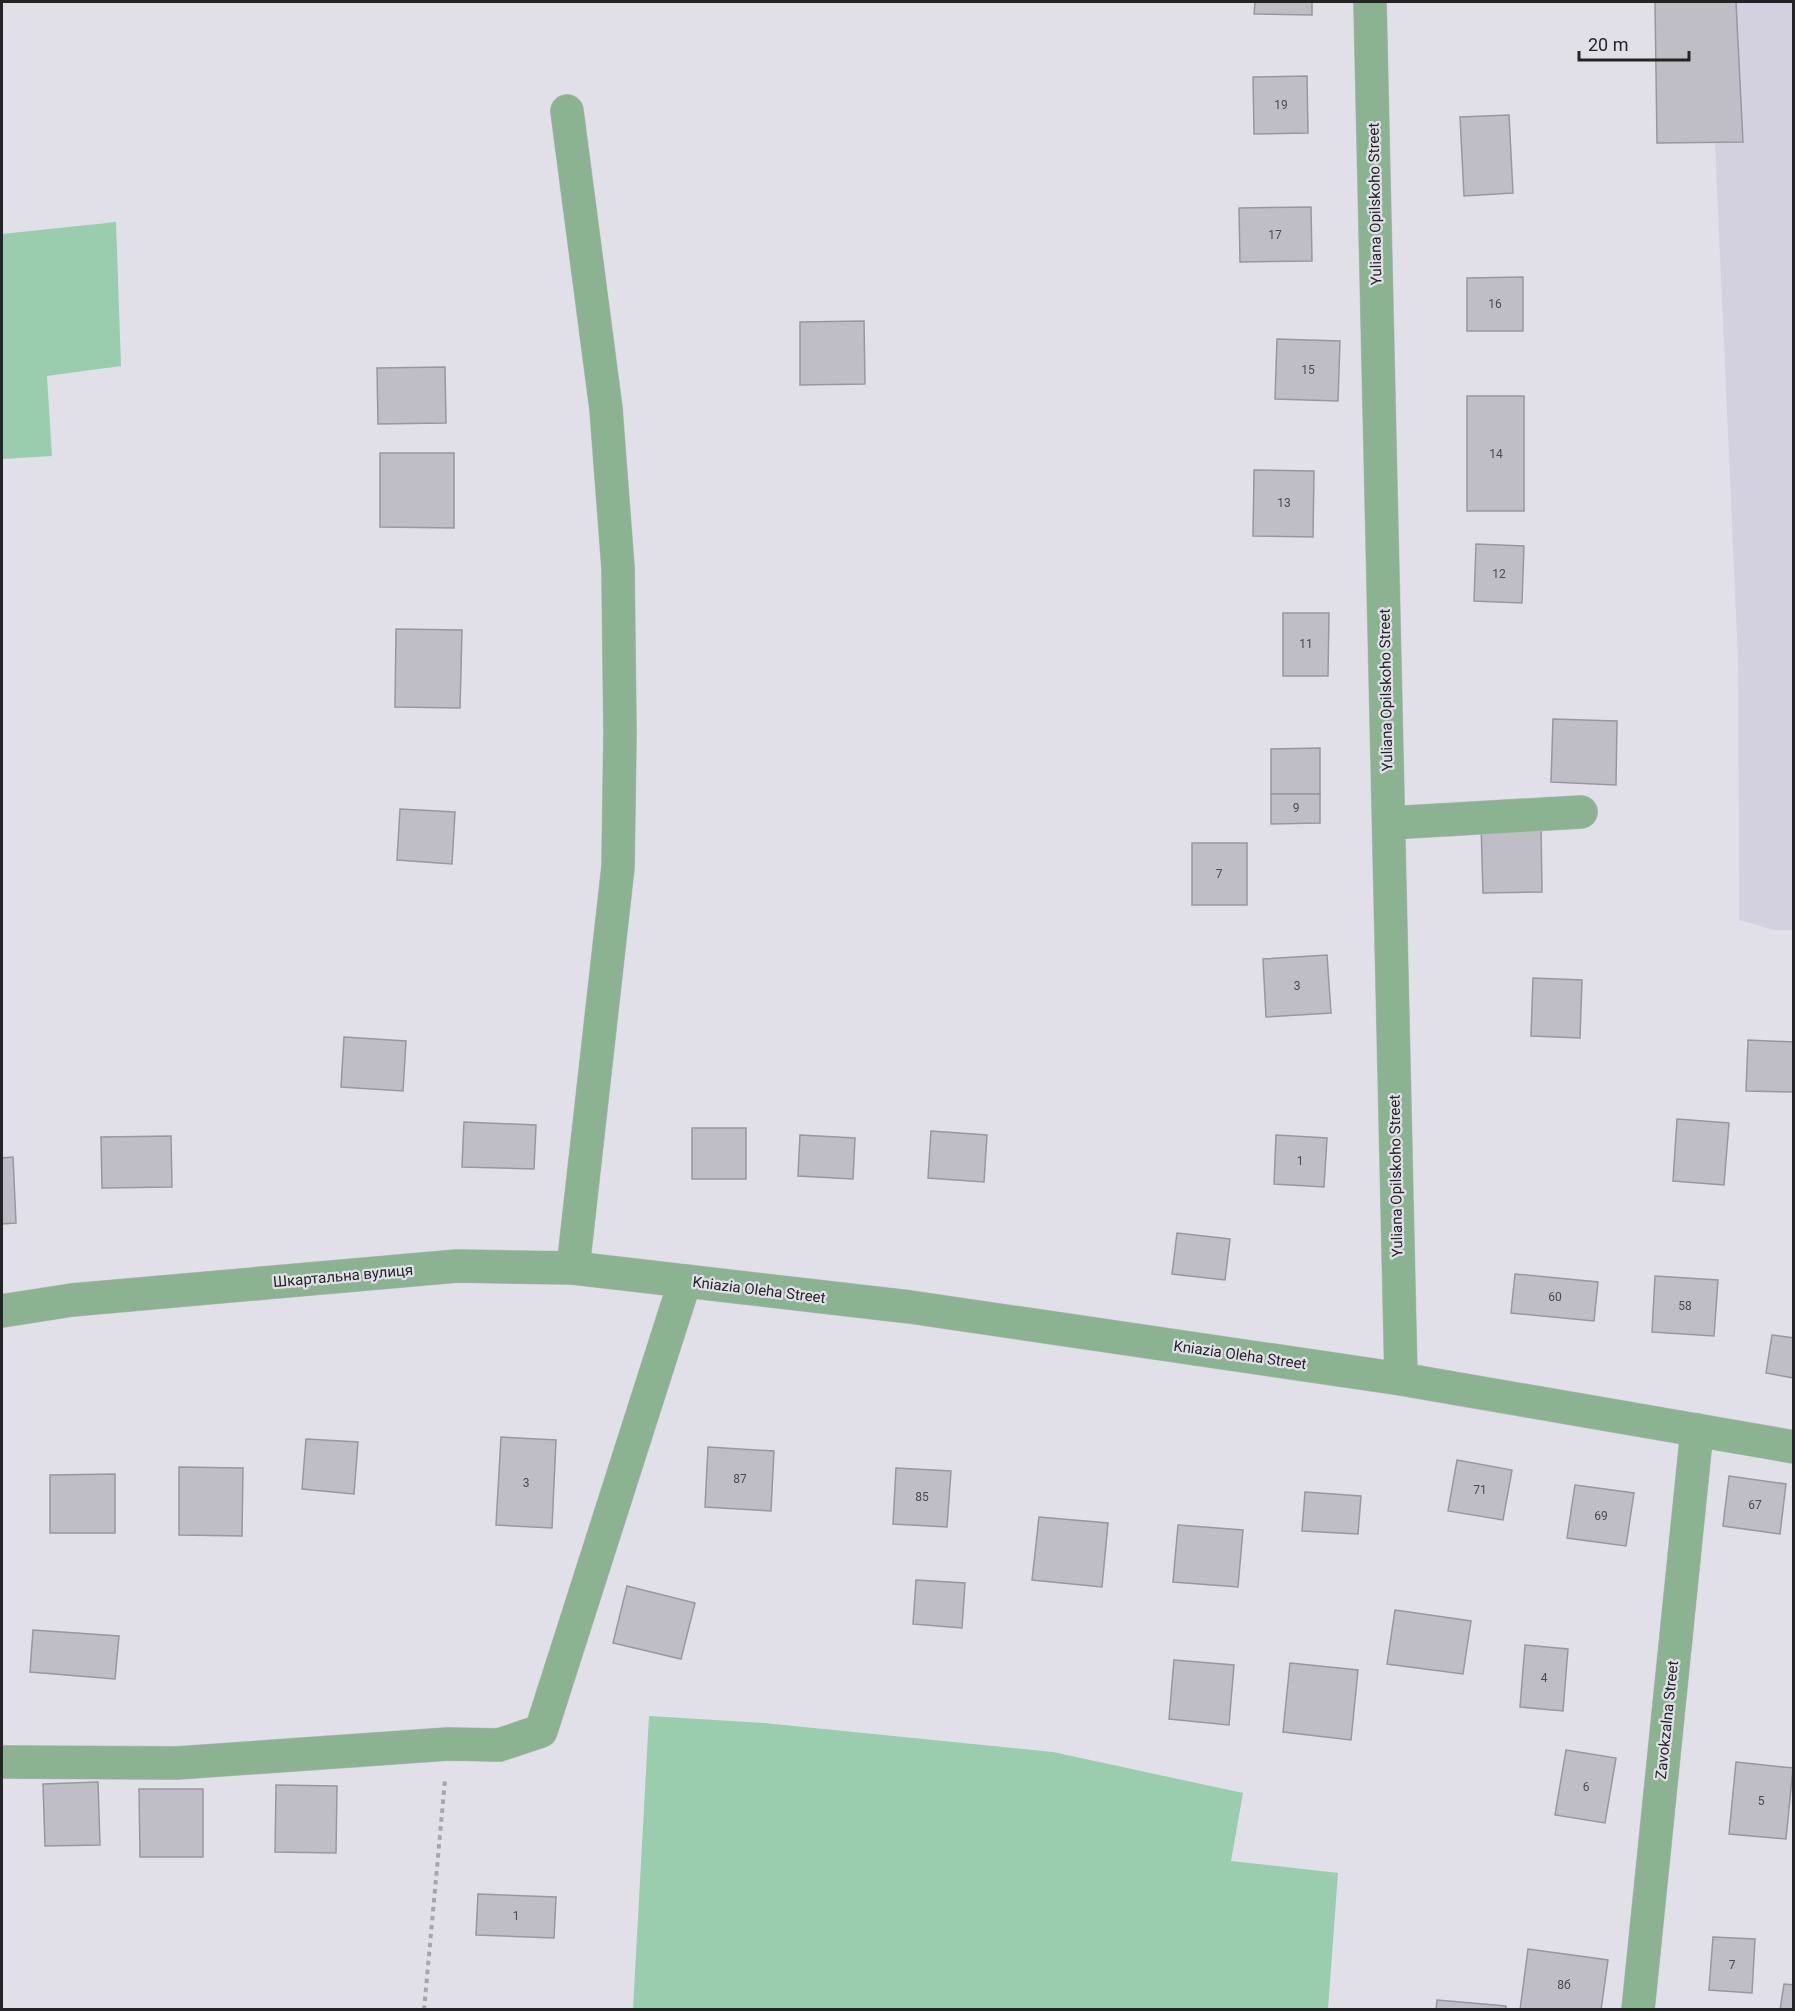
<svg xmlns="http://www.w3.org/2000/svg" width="1795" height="2011" viewBox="0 0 1795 2011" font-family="Roboto,sans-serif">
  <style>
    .built { fill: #d3d1e0 }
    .green { fill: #9acdad }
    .building { fill: #bfbec6; stroke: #98979f; stroke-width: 1.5 }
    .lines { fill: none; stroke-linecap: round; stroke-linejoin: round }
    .minor-casing { stroke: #bfbec6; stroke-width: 34 }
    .path { stroke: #a6a5ac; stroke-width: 4; stroke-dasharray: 4.5 4.5; stroke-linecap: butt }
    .minor { stroke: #8cb391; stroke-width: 33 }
    .labels { text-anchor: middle; stroke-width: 4.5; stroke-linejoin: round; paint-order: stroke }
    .number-label { font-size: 12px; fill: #4b4a4f }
    .street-label { font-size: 15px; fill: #242427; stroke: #e1e0e9 }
  </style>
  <rect width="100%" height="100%" fill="#e1e0e9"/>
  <polygon class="built" points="1655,2 1793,2 1793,930 1774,930 1739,920 1738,659 1715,143 1657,143"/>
  <g class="green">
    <polygon points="116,222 121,366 47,376 52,456 2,459 2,234"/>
    <polygon points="649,1716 764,1723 1053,1752 1243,1793 1231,1861 1338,1873 1328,2009 633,2009"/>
  </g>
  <g class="building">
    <polygon points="1255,2 1312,2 1312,15 1254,14"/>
    <polygon points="1655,2 1736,2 1743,142 1657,143"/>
    <polygon points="1307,76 1308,133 1254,134 1253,77"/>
    <polygon points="1509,115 1513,193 1464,196 1460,117"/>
    <polygon points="1311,207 1312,261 1240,262 1239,208"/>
    <polygon points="1523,277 1523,331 1467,331 1467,278"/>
    <polygon points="864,321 865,384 800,385 800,322"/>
    <polygon points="1277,339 1340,341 1338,401 1275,399"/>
    <polygon points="445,367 446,423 378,424 377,368"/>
    <rect x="1467" y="396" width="57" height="115"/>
    <polygon points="380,453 454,453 454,528 380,527"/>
    <polygon points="1254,470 1314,471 1313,537 1253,536"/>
    <polygon points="1476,544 1524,546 1522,603 1474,601"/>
    <polygon points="1283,613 1329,613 1328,676 1283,676"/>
    <polygon points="396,629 462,630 460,708 395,707"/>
    <polygon points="1553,719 1617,721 1616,785 1551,782"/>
    <polygon points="1320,748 1320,794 1271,794 1271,749"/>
    <polygon points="1271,794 1320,794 1320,823 1271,824"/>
    <polygon points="400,809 455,812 452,864 397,860"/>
    <polygon points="1541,823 1542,892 1483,893 1481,824"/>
    <rect x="1192" y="843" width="55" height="62"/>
    <polygon points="1327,955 1331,1013 1266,1017 1263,959"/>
    <polygon points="1533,978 1582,980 1580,1038 1531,1036"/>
    <polygon points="344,1037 406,1041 403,1091 341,1087"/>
    <polygon points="1748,1040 1794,1042 1794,1092 1746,1091"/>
    <polygon points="1677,1119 1729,1123 1724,1185 1673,1181"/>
    <polygon points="464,1122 536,1125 534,1169 462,1167"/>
    <rect x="692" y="1128" width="54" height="51"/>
    <polygon points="931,1131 987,1135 984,1182 928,1178"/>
    <polygon points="800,1135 855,1138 853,1179 798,1176"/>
    <polygon points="1276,1135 1327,1138 1324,1187 1274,1184"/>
    <polygon points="171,1136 172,1187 102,1188 101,1137"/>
    <polygon points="13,1157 16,1223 2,1224 2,1158"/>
    <polygon points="1177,1233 1230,1239 1225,1280 1172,1274"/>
    <polygon points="1515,1274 1598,1282 1594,1321 1511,1313"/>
    <polygon points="1655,1276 1718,1280 1714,1336 1652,1332"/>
    <polygon points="1772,1335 1794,1338 1794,1378 1766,1373"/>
    <polygon points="501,1437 556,1440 552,1528 496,1525"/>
    <polygon points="306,1439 358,1442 354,1494 302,1489"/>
    <polygon points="708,1447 774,1451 771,1511 705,1507"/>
    <polygon points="1457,1460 1512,1470 1503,1520 1448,1511"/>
    <polygon points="179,1467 243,1468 242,1536 179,1535"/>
    <polygon points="896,1468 951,1471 947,1527 893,1524"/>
    <polygon points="115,1474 115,1533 50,1533 50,1475"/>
    <polygon points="1729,1476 1786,1484 1780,1534 1723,1526"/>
    <polygon points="1575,1485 1634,1493 1626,1546 1567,1538"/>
    <polygon points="1305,1492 1361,1496 1358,1534 1302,1531"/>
    <polygon points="1039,1517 1108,1523 1102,1587 1032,1580"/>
    <polygon points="1178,1525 1243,1530 1238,1587 1173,1582"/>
    <polygon points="916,1580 965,1583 962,1628 913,1624"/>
    <polygon points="627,1586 695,1603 681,1659 613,1643"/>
    <polygon points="1395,1610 1471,1621 1463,1674 1387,1664"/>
    <polygon points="33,1630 119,1636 115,1679 30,1672"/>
    <polygon points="1525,1645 1568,1649 1563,1711 1520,1707"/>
    <polygon points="1174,1660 1234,1665 1229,1725 1169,1719"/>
    <polygon points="1290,1663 1358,1670 1351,1740 1283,1732"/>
    <polygon points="1566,1750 1616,1758 1605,1823 1555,1815"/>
    <polygon points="1736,1762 1793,1768 1786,1839 1729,1834"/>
    <polygon points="98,1782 100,1845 45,1846 43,1784"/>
    <polygon points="276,1785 337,1786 336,1853 275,1852"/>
    <polygon points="139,1789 203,1789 203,1857 140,1857"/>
    <polygon points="478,1894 556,1897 554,1938 476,1935"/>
    <polygon points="1713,1937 1755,1939 1752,1993 1709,1990"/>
    <polygon points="1528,1949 1608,1960 1601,2010 1520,2010"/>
    <polygon points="1784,1984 1794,1985 1794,2010 1780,2010"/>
    <polygon points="1437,2000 1506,2006 1506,2010 1436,2010"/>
  </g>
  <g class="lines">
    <g class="minor-casing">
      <g id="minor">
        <polyline points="1370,2 1401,1379"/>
        <polyline points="567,111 606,409 618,568 620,733 618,867 573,1268"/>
        <polyline points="1389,823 1581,812"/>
        <polyline points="2,1311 72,1300 457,1266 573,1268 910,1307 1401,1379 1794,1447"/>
        <polyline points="2,1762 177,1763 448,1744 499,1745 541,1731 685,1281"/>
        <polyline points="1638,2010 1697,1430"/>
      </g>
    </g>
    <polyline class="path" points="424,2010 445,1780"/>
    <use href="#minor" class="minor"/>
  </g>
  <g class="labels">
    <g class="number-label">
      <text x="1281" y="109">19</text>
      <text x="1275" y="239">17</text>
      <text x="1495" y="308">16</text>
      <text x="1308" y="374">15</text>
      <text x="1496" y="458">14</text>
      <text x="1284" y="507">13</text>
      <text x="1499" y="578">12</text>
      <text x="1306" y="648">11</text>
      <text x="1296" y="812">9</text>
      <text x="1219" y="878">7</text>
      <text x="1297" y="990">3</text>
      <text x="1300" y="1165">1</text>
      <text x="1555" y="1301">60</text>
      <text x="1685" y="1310">58</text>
      <text x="740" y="1483">87</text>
      <text x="526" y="1487">3</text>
      <text x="1480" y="1494">71</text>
      <text x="922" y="1501">85</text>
      <text x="1755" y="1509">67</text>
      <text x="1601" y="1520">69</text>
      <text x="1544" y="1682">4</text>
      <text x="1586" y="1791">6</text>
      <text x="1761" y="1805">5</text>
      <text x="516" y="1920">1</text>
      <text x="1732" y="1969">7</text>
      <text x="1564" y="1989">8б</text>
    </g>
    <g class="street-label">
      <text transform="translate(1375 204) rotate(-91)" y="5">Yuliana Opilskoho Street</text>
      <text transform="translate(1386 690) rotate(-91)" y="5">Yuliana Opilskoho Street</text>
      <text transform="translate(1396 1176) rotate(-91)" y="5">Yuliana Opilskoho Street</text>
      <text transform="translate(343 1276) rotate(-5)" y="5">Шкартальна вулиця</text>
      <text transform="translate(759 1290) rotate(7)" y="5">Kniazia Oleha Street</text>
      <text transform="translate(1240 1355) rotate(8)" y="5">Kniazia Oleha Street</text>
      <text transform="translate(1667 1720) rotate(-84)" y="5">Zavokzalna Street</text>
    </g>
  </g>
  <rect width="1795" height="2011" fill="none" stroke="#242427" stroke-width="6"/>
  <path d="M1579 51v9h110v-9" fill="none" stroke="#242427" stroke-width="3"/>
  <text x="1588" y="51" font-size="18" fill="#242427" stroke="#e1e0e9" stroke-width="4.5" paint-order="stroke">20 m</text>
</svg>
